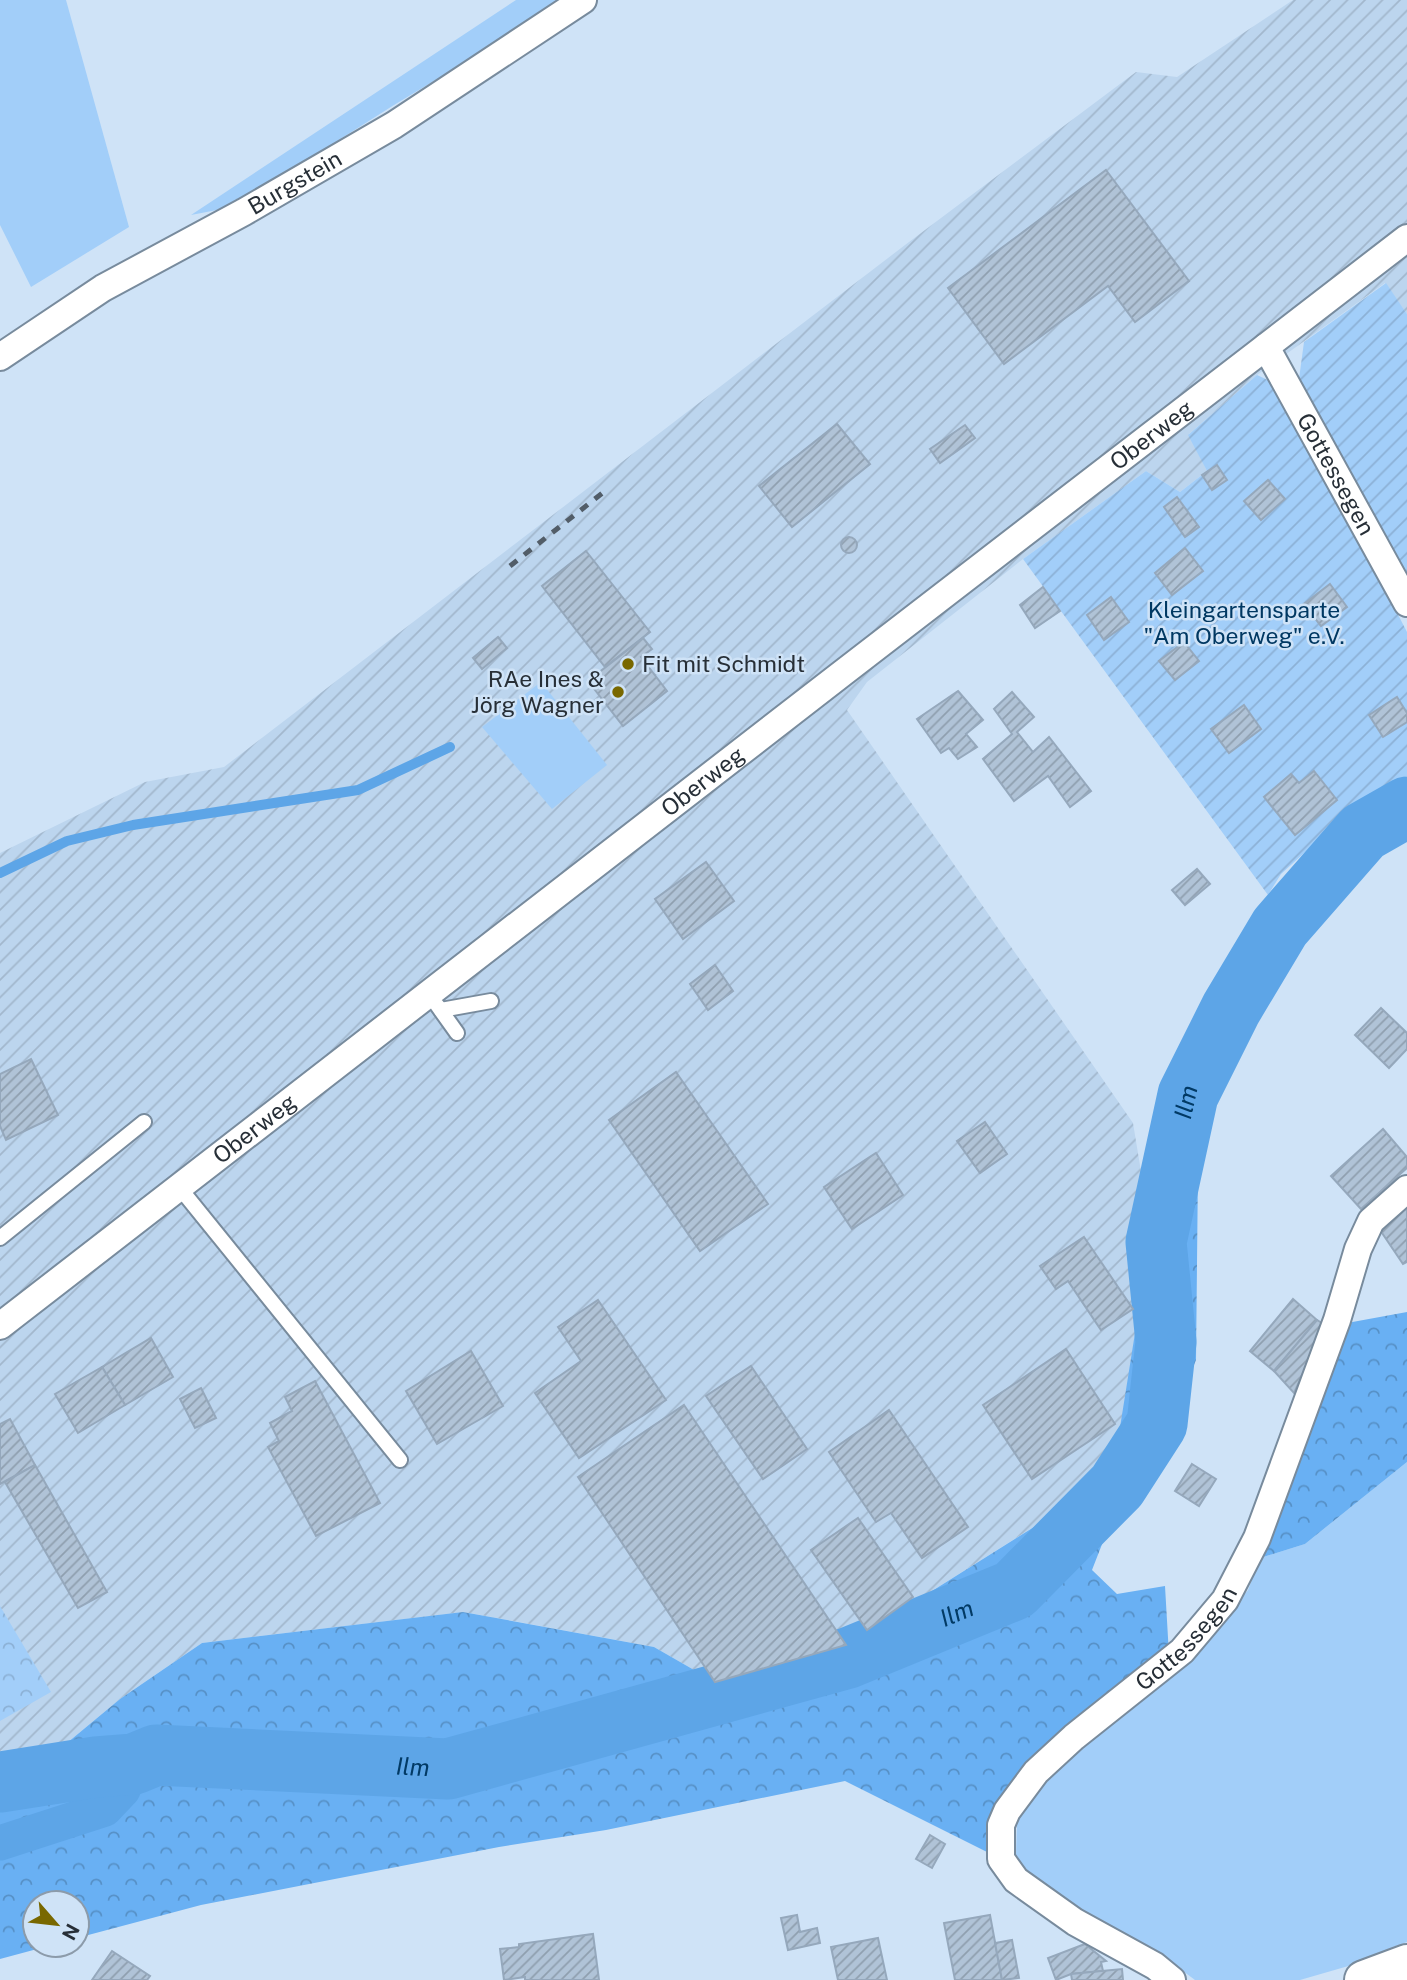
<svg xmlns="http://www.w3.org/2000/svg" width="1407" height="1980" viewBox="0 0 1407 1980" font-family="'Public Sans',sans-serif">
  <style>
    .industrial { fill: url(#industrial-furrows) }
    .grass { fill: #a2cef9 }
    .forest { fill: url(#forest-crowns) }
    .park { fill: url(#park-crowns) }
    .garden { fill: url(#garden-furrows) }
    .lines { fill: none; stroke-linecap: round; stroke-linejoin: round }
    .stream { stroke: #5da5e7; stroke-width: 10 }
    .canal { stroke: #5da5e7; stroke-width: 35 }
    .river { stroke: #5da5e7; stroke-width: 61 }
    .building { fill: url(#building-hatch); stroke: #95a8bc; stroke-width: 2 }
    .lane-casing { stroke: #788b9d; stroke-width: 18 }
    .street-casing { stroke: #788b9d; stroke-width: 30 }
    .secondary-casing { stroke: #788b9d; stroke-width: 42 }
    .lane { stroke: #fff; stroke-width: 14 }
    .street { stroke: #fff; stroke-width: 26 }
    .secondary { stroke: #fff; stroke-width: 38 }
    .rail { stroke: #525d68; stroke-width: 5; stroke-dasharray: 9 9; stroke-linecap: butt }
    .poi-dot { fill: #796800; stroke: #cfe3f7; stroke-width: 2.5 }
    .labels { text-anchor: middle; stroke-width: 5; stroke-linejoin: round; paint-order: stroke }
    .street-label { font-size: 23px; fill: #272f37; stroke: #cfe3f7 }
    .park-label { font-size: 23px; fill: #003862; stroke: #cfe3f7 }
    .poi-label { font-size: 23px; fill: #272f37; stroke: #cfe3f7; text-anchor: start }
    .water-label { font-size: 24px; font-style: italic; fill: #023a65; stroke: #cfe3f7 }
  </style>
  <defs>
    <pattern id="industrial-furrows" width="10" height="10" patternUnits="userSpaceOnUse" patternTransform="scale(1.75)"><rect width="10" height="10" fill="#bcd5ee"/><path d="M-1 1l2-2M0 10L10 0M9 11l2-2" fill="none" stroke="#a2b7cd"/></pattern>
    <pattern id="forest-crowns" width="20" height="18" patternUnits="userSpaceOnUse" patternTransform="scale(1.75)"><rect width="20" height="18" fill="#69b0f3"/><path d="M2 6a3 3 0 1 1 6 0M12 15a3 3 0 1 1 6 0" fill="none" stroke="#5690c6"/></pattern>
    <pattern id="park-crowns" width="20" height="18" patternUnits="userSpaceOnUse" patternTransform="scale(1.75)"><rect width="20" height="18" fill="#a2cef9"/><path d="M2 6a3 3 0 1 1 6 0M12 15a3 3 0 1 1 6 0" fill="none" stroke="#8cb1d6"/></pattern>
    <pattern id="garden-furrows" width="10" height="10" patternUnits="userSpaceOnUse" patternTransform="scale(1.75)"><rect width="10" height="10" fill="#a2cef9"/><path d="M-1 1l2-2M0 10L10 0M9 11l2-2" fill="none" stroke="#8cb1d6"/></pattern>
    <pattern id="building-hatch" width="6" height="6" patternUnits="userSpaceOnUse" patternTransform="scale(1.75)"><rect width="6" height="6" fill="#b0c3d7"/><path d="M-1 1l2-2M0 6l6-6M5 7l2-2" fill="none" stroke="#8f9faf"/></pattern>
  </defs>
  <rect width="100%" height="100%" fill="#cfe3f7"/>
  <polygon class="industrial" points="1293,0 1407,0 1407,314 1385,283 1257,375 1189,434 1207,471 1180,492 1146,471 1023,559 867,682 847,710 1133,1123 1151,1232 1113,1477 846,1645 715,1682 654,1647 464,1612 202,1643 120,1699 67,1743 0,1770 0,853 145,782 224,767 905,245 1136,72 1177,77"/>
  <g class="grass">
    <polygon points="0,0 66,0 129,227 31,287 0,225"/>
    <polygon points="516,0 561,0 497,43 394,105 271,183 217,210 191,215"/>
    <polygon points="541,682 607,765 552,809 482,727"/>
    <polygon points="1407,1462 1407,1942 1393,1947 1376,1958 1300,1980 1195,1980 1183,1971 1037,1885 1016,1855 1017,1822 1035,1793 1072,1752 1218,1626 1248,1590 1260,1558 1305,1544"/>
  </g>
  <g class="forest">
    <polygon points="1198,1168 1196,1360 1141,1498 1106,1534 1092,1570 1117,1594 1165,1586 1169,1655 997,1815 987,1852 845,1781 606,1830 499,1847 201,1905 77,1938 77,1903 35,1903 35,1945 52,1945 0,1959 0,1770 67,1743 120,1699 202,1643 463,1612 654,1647 715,1682 846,1645 1112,1478 1151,1232"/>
    <polygon points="1407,1312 1407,1462 1305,1544 1260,1558 1347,1323"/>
  </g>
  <polygon class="park" points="0,1606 51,1692 0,1721"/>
  <g class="garden">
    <polygon points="1386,283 1407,314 1407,574 1299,379 1304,342"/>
    <polygon points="1257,375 1270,381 1282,391 1407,632 1407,776 1368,795 1281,874 1268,895 1023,559 1146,471 1180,492 1207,471 1188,435"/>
  </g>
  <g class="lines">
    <g class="stream">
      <polyline points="0,873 67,841 133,825 358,790 450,747"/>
      <polyline points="0,1841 1,1843"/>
    </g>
    <polyline class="canal" points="0,1843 105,1809 123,1790 134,1764"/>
    <path class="river" id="s1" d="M0,1782l96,-15 38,-3 22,-9 292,14 400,-111 166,-68 103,-104 40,-62 9,-82 -10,-100 32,-147 43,-86 49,-82 83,-95 44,-25"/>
  </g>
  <g class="building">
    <polygon points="1106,170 1189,281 1135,322 1108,286 1004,364 948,288"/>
    <polygon points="837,424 870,464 792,527 759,486"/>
    <polygon points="965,425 975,438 940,463 930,449"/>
    <polygon points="1217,465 1227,480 1212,490 1202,475"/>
    <polygon points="1268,480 1285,499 1261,520 1244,501"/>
    <polygon points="1177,497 1199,527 1185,537 1164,507"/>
    <circle cx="849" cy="545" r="8"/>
    <polygon points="1185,548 1203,571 1172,595 1155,573"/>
    <polygon points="586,551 650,632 605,667 542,586"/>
    <polygon points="1330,584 1347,607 1321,626 1304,604"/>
    <polygon points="1043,587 1060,611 1035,628 1020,605"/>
    <polygon points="1111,597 1129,622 1104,640 1087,615"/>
    <polygon points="498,637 507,648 482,669 473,658"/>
    <polygon points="643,638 652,649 641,657 667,691 623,726 588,681"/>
    <polygon points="1184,642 1199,661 1175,680 1159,661"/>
    <polygon points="958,691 983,720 966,734 977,747 958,759 949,748 941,753 917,719"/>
    <polygon points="1012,692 1034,717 1017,732 1033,752 1049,737 1091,791 1070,807 1048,776 1014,801 983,759 1012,734 994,709"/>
    <polygon points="1397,697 1407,713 1407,722 1383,737 1369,715"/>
    <polygon points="1244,705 1261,729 1229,753 1211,729"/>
    <polygon points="1314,771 1337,800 1295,835 1264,797 1291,774 1299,783"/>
    <polygon points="706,862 734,901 683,939 655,899"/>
    <polygon points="1197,869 1210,884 1185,905 1172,890"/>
    <polygon points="715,965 733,991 708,1010 690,984"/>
    <polygon points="1381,1008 1407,1033 1407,1049 1389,1068 1355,1035"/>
    <polygon points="31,1059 58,1115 6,1140 0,1126 0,1074"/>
    <polygon points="676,1072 768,1204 700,1251 609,1120"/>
    <polygon points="985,1122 1007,1154 980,1173 957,1141"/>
    <polygon points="1383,1129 1407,1157 1407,1168 1361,1209 1331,1176"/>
    <polygon points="876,1153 903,1195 852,1229 824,1187"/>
    <polygon points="1407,1208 1407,1262 1403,1264 1378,1227"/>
    <polygon points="1084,1237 1133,1309 1101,1330 1068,1281 1056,1289 1040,1266"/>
    <polygon points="1293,1299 1317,1320 1274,1371 1250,1351"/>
    <polygon points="598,1300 666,1400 579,1458 535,1393 581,1361 558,1327"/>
    <polygon points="1317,1320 1325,1325 1294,1393 1274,1371"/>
    <polygon points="151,1338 173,1377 125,1405 102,1367"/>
    <polygon points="1066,1349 1115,1424 1032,1479 983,1405"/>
    <polygon points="471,1351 503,1406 437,1444 406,1391"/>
    <polygon points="751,1366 807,1449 763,1479 706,1396"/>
    <polygon points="102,1367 125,1405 78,1433 55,1394"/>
    <polygon points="315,1381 380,1503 316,1536 268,1447 279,1441 270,1423 292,1411 285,1397"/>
    <polygon points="201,1388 216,1418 195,1428 180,1399"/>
    <polygon points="684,1405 846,1645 715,1682 578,1477"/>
    <polygon points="889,1410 968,1527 922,1558 891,1513 876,1522 829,1452"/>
    <polygon points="10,1419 35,1465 0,1484 0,1424"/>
    <polygon points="1192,1464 1216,1479 1199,1506 1175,1491"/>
    <polygon points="35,1465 107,1592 78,1608 5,1482"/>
    <polygon points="858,1518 913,1597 867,1630 811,1550"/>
    <polygon points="930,1835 945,1844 932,1868 916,1859"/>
    <polygon points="797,1915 800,1932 817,1928 820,1943 788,1950 781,1918"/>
    <polygon points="990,1915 1002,1980 955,1980 944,1923"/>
    <polygon points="593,1934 599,1980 525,1980 525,1977 504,1980 500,1949 519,1947 519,1944"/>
    <polygon points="878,1938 887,1980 838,1980 831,1947"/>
    <polygon points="1012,1940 1019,1978 1002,1980 995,1943"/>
    <polygon points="1085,1944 1106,1961 1101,1962 1103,1971 1071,1974 1056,1980 1048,1958"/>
    <polygon points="112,1951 150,1976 147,1980 92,1980"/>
    <polygon points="1122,1969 1123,1980 1072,1980 1071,1974"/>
  </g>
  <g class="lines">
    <g class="lane-casing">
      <g id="lane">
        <polyline points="437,1005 457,1033"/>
        <polyline points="441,1010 491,1001"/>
        <polyline points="179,1187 400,1460"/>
        <polyline points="0,1238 144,1122"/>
      </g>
    </g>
    <g class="street-casing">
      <g id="street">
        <path id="s2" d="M1266,347l141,256"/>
        <path id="s3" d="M0,357l103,-69 141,-76 150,-87 189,-125"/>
        <path id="s4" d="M0,1326l844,-654 563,-434"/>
        <path id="s5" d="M1172,1980l-17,-14 -80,-44 -59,-42 -15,-21v-34l6,-14 29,-39 38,-35 108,-86 43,-51 32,-62 80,-218 21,-71 13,-28 36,-32"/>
      </g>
    </g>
    <g class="secondary-casing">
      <polyline id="secondary" points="1364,1980 1407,1964"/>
    </g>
    <use href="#lane" class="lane"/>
    <use href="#street" class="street"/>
    <use href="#secondary" class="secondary"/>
    <polyline class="rail" points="510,566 605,491"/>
  </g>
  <g class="poi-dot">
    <circle cx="628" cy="664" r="7"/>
    <circle cx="618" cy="692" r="7"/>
  </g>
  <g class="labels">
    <g class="street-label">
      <text dy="8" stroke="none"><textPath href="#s3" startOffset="343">Burgstein</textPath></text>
      <text dy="8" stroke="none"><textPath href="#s4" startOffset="1456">Oberweg</textPath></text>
      <text dy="8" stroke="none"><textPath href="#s2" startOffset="145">Gottessegen</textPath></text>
      <text dy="8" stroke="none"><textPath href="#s4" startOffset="889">Oberweg</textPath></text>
      <text dy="8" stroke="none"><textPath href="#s4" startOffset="322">Oberweg</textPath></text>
      <text dy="8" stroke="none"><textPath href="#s5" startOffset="511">Gottessegen</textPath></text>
    </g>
    <g class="park-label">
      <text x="1244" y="618">Kleingartensparte<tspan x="1244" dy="26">"Am Oberweg" e.V.</tspan></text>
    </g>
    <g class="poi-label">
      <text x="642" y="672">Fit mit Schmidt</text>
      <text x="604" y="687" text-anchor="end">RAe Ines &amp;<tspan x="604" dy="26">Jörg Wagner</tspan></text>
    </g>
    <g class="water-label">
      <text dy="8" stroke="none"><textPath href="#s1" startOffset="1592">Ilm</textPath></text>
      <text dy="8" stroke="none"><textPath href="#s1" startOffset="984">Ilm</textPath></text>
      <text dy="8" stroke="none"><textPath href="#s1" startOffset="416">Ilm</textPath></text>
    </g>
  </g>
  <g transform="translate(56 1924) rotate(118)"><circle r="33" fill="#cfe3f7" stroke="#8c9baa" stroke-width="2"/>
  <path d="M0-5L12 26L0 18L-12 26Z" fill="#796800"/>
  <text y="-10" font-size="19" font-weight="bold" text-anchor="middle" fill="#272f37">N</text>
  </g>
</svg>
